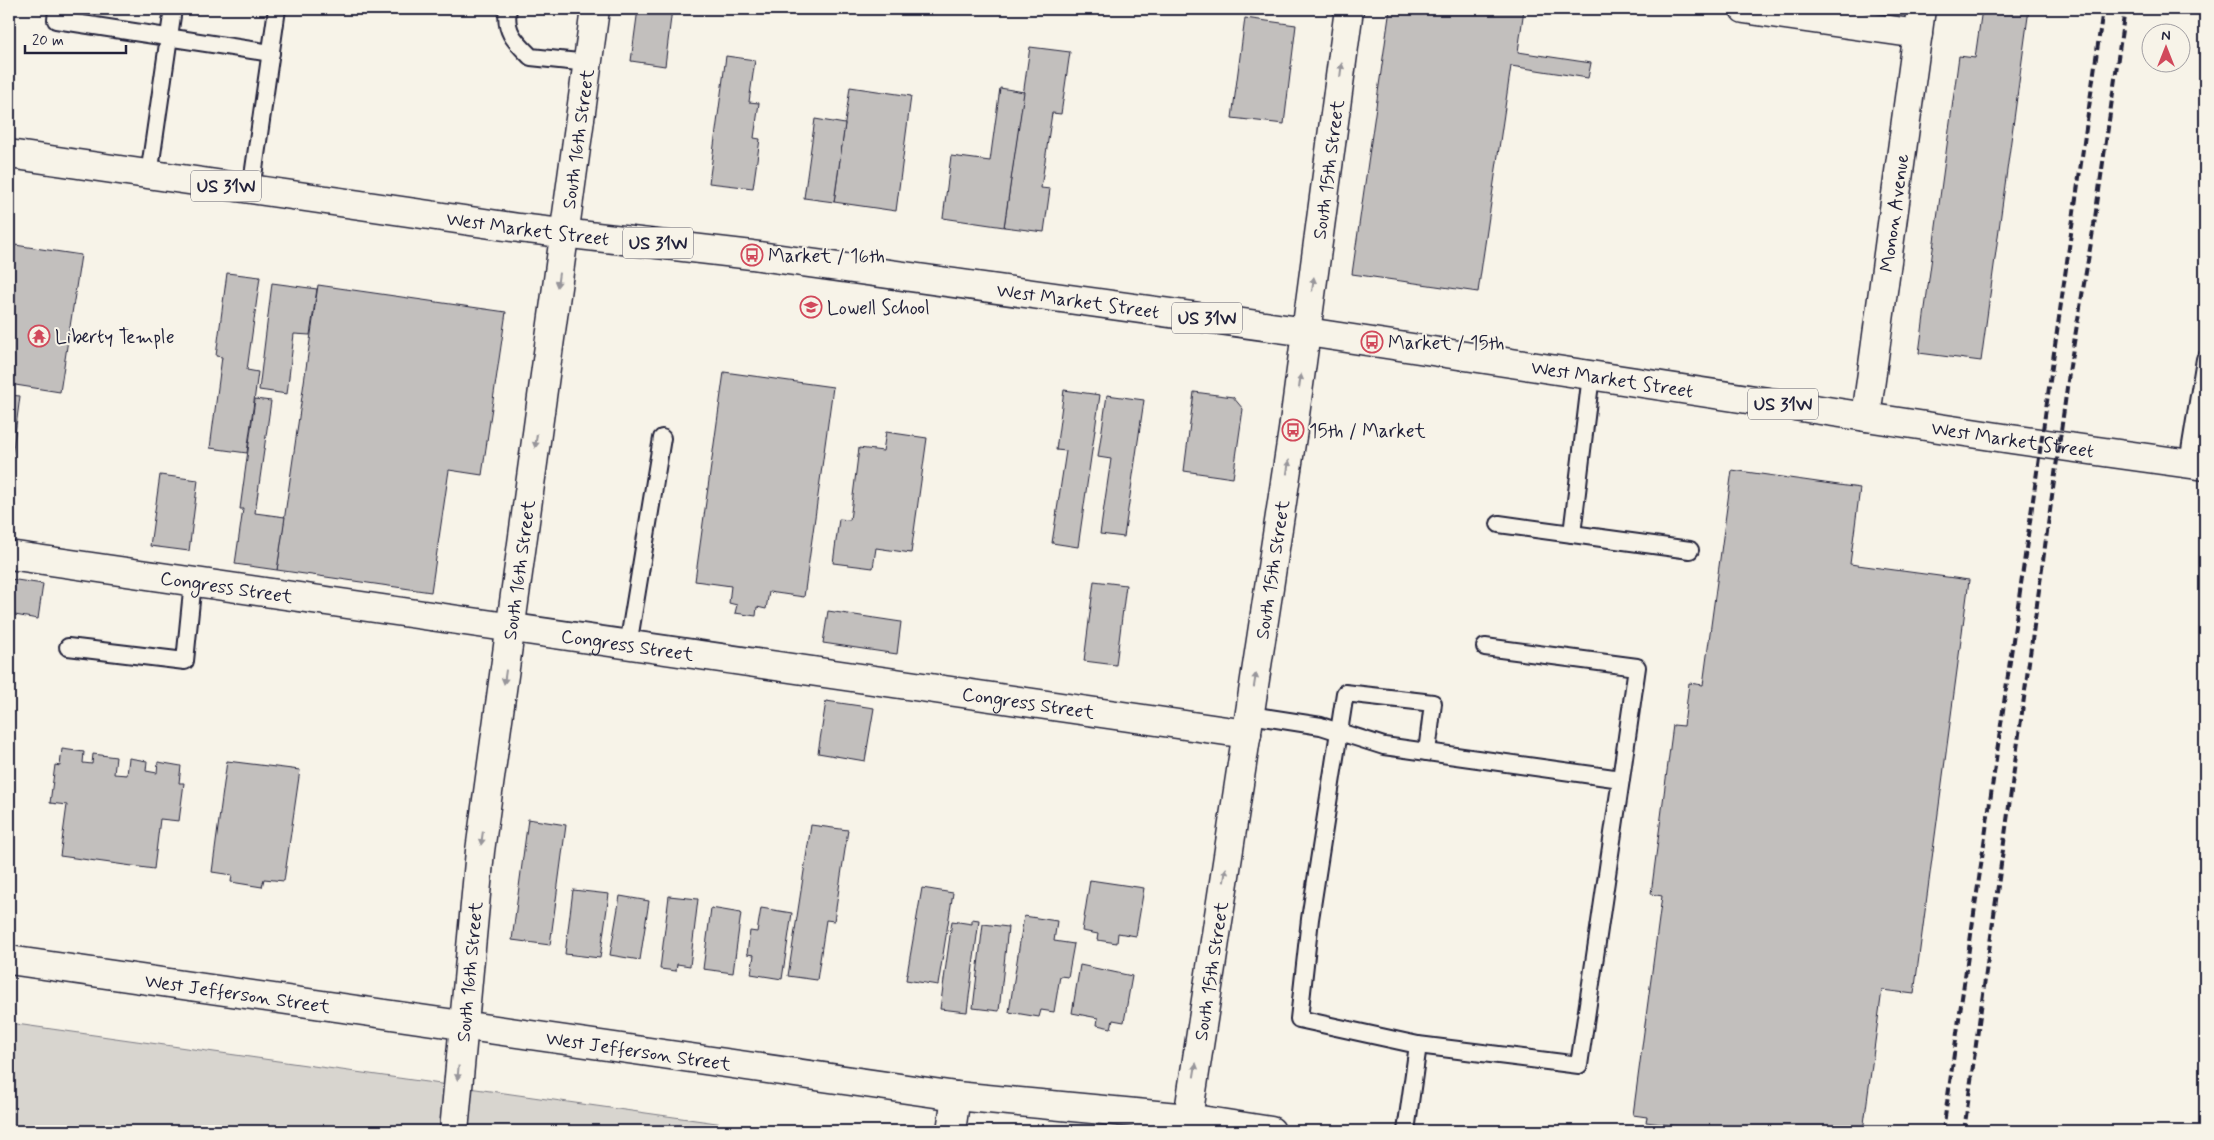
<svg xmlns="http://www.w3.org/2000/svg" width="2214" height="1140" viewBox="0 0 2214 1140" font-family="Mynerve,sans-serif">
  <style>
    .green { fill: #d8d5cf; stroke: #7d7c85 }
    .building { fill: #c2bfbd; stroke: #22223b }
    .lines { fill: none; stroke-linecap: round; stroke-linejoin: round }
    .service-casing { stroke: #22223b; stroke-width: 20 }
    .minor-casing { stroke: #22223b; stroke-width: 31 }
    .tertiary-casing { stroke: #22223b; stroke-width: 31 }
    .primary-casing { stroke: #22223b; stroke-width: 31 }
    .service { stroke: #f7f3e8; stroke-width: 16 }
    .minor { stroke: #f7f3e8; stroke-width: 28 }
    .tertiary { stroke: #f7f3e8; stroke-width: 28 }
    .primary { stroke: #f7f3e8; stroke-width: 28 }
    .rail { stroke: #22223b; stroke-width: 4; stroke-dasharray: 8 4; stroke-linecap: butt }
    .oneway { fill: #97959a }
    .labels { text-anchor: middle; stroke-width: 4; stroke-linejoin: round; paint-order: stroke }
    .shield { fill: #f7f3e8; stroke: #62616f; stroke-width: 1 }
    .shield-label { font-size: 18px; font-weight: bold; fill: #22223b }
    .street-label { font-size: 19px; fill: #22223b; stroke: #f7f3e8 }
    .poi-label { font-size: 19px; fill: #22223b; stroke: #f7f3e8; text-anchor: start }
  </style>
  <rect width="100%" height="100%" fill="#f7f3e8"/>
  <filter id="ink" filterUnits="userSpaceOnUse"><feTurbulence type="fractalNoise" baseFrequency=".02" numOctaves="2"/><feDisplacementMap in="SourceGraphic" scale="10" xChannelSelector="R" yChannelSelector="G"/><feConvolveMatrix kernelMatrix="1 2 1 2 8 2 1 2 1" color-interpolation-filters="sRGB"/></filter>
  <g filter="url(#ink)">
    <polygon class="green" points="9,1023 773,1131 9,1131"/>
    <g class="building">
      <polygon points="638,9 672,9 665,66 631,61"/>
      <polygon points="1390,9 1524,9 1518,52 1591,63 1588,78 1511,66 1478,292 1352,274"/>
      <polygon points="1982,9 2029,9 1981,361 1919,353 1959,56 1975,58"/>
      <polygon points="1245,18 1296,25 1284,124 1232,118"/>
      <polygon points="1030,47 1070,52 1061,114 1052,113 1041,188 1050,189 1044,232 1004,227"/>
      <polygon points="726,56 755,60 749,102 759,103 754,138 760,139 753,188 709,183"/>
      <polygon points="850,87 911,96 896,211 834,202"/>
      <polygon points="1000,88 1024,92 1004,227 943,218 951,156 990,161"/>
      <polygon points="815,119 845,124 834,202 804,198"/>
      <polygon points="15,245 81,255 60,392 9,384 9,287"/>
      <polygon points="227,273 260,277 247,370 258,372 247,453 210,448 222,357 216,356"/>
      <polygon points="272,283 317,289 310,335 294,334 287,394 259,390"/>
      <polygon points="318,285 506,312 482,475 449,470 431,592 277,570"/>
      <polygon points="724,372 833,387 804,597 769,592 766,609 757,607 756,616 735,613 737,605 729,603 731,586 695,581"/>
      <polygon points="1064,390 1100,395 1078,547 1052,543 1066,451 1056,450"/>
      <polygon points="1194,392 1233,397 1243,409 1233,478 1184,471"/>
      <polygon points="9,395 20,396 9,480"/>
      <polygon points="1107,395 1144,400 1124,537 1100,534 1111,459 1098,457"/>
      <polygon points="255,399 271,401 255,513 285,517 277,570 235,564 243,509 240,509"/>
      <polygon points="886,432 927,438 911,553 876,548 873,568 833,563 839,519 850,520 859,448 883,451"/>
      <polygon points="1732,470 1860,488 1850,564 1969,580 1914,994 1882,990 1863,1131 1716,1131 1646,1122 1647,1117 1633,1115 1662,896 1651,894 1673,725 1684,726 1689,683 1703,685"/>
      <polygon points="160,475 198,480 189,551 150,546"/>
      <polygon points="10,579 43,584 38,619 9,614"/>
      <polygon points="1094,581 1126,585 1116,665 1084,661"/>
      <polygon points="828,611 901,622 897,654 823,643"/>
      <polygon points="826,701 874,708 865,761 818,753"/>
      <polygon points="62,749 84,752 83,763 92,764 93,754 116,757 114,774 127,775 129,758 147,761 146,771 157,773 158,762 181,766 179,783 184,783 179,821 160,819 154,869 60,856 67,805 50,803 55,765 60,766"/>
      <polygon points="227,761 300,770 284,881 264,879 262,887 231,882 232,875 212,872"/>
      <polygon points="528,819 566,825 550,945 512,940"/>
      <polygon points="811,825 848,830 834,921 826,920 817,980 788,976"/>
      <polygon points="1090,880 1144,888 1136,936 1118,933 1117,943 1097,940 1098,934 1082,931"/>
      <polygon points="922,888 953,893 938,985 906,980"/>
      <polygon points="573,890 609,894 600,958 565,954"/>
      <polygon points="620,896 649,901 640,960 610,955"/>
      <polygon points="669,896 698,899 690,966 677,964 676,971 660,969"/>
      <polygon points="711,908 741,913 733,973 703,969"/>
      <polygon points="761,908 792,913 782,979 751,974 754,955 747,954 750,931 757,932"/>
      <polygon points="1024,916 1057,921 1054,941 1074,944 1068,977 1060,976 1054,1012 1041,1010 1039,1017 1009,1012"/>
      <polygon points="972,919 979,920 967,1012 940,1009 952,921 972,924"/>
      <polygon points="983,924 1008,927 999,1011 973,1008"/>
      <polygon points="1080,965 1132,976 1124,1022 1113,1020 1111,1028 1097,1025 1098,1018 1072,1013"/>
    </g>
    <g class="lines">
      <g class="service-casing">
        <g id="service">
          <polyline points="57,9 56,20 271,53"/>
          <path d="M508,9c-4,23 8,33 23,48l57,6"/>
          <polyline points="149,175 173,9"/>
          <polyline points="251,190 277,9"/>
          <polyline points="2188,463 2205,359"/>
          <polyline points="1499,524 1690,550"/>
          <polyline points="1572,534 1591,375"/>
          <polyline points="628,646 662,438"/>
          <polyline points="68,647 185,661 193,581"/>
          <polyline points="1485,647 1637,667 1621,779"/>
          <polyline points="1250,715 1321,726 1384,746 1621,779 1579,1065 1418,1045"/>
          <polyline points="1406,1131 1418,1045 1299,1019 1310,919 1345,693 1433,703 1427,752"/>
        </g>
      </g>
      <g class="minor-casing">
        <g id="minor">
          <polyline points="1744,9 1918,34"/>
          <path id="s1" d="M1866,417l55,-408"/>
          <path id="s2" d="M9,555l1238,179"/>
          <path id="s3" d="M454,1131l26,-280 115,-842"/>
          <polyline points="951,1131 956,1096"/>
          <path id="s4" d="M1186,1131l107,-701 56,-421"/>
        </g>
      </g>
      <g class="tertiary-casing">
        <g id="tertiary">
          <path id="s5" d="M9,960l947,136 232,22 83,13"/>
        </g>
      </g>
      <g class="primary-casing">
        <g id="primary">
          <path id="s6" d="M9,154l510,74 233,27 555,77 704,107 194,27"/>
        </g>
      </g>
      <use href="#service" class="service"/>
      <use href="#minor" class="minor"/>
      <use href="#tertiary" class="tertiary"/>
      <use href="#primary" class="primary"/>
      <g class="rail">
        <polyline points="1943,1131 2103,9"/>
        <polyline points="1964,1131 2070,366 2094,225 2125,9"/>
      </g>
    </g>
    <defs><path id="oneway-solid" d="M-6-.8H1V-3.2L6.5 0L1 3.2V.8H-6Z" transform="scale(1.25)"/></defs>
    <g class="oneway">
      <use href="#oneway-solid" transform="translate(1341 70) rotate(-83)"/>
      <use href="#oneway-solid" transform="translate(558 280) rotate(98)"/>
      <use href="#oneway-solid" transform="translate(1313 284) rotate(-83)"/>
      <use href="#oneway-solid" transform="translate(1300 381) rotate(-82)"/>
      <use href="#oneway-solid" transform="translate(536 441) rotate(98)"/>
      <use href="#oneway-solid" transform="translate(1288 467) rotate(-81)"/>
      <use href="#oneway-solid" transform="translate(505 677) rotate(98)"/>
      <use href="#oneway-solid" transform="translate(1255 680) rotate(-81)"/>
      <use href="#oneway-solid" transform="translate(482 838) rotate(98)"/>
      <use href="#oneway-solid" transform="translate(1225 875) rotate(-81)"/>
      <use href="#oneway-solid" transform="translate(1195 1070) rotate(-81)"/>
      <use href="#oneway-solid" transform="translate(458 1073) rotate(95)"/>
    </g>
  </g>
  <defs>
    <g id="bus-ring" transform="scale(1.125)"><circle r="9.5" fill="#f7f3e8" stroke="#d1495b" stroke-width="1.5"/><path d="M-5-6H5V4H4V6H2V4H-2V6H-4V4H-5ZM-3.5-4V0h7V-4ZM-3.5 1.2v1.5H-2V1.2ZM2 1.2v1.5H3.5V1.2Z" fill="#d1495b"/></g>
    <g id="school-ring" transform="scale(1.125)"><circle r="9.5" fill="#f7f3e8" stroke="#d1495b" stroke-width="1.5"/><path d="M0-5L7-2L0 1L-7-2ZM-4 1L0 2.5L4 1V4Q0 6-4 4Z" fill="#d1495b"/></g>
    <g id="temple-ring" transform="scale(1.125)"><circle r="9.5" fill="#f7f3e8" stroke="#d1495b" stroke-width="1.5"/><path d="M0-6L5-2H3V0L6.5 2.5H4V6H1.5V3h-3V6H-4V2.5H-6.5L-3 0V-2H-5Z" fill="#d1495b"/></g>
  </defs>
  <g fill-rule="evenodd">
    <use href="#bus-ring" x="752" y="255"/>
    <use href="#school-ring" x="811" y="307"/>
    <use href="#temple-ring" x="39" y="336"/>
    <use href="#bus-ring" x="1372" y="342"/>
    <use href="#bus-ring" x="1293" y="430"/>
  </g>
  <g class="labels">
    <g class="shield">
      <rect x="191" y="170.5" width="70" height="31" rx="4"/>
      <rect x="623" y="227.5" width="70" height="31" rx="4"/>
      <rect x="1172" y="302.5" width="70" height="31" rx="4"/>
      <rect x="1748" y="388.5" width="70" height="31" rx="4"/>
    </g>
    <g class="shield-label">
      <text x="226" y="192">US 31W</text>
      <text x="658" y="249">US 31W</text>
      <text x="1207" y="324">US 31W</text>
      <text x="1783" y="410">US 31W</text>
    </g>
    <g class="street-label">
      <text dy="7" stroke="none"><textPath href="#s3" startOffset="1000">South 16th Street</textPath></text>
      <text dy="7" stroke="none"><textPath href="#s4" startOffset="972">South 15th Street</textPath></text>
      <text dy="7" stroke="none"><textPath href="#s1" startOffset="206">Monon Avenue</textPath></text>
      <text dy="7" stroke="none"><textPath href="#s6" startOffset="524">West Market Street</textPath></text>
      <text dy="7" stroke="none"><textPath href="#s6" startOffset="1079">West Market Street</textPath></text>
      <text dy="7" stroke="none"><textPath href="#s6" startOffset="1619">West Market Street</textPath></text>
      <text dy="7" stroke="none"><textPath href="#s6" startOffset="2024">West Market Street</textPath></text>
      <text dy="7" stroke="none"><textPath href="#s3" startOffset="565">South 16th Street</textPath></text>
      <text dy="7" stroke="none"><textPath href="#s4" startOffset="568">South 15th Street</textPath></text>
      <text dy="7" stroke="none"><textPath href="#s2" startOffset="220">Congress Street</textPath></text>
      <text dy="7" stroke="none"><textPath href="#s2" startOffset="625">Congress Street</textPath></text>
      <text dy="7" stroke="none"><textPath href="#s2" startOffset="1030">Congress Street</textPath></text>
      <text dy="7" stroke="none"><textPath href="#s3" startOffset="160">South 16th Street</textPath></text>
      <text dy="7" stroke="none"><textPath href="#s4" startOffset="162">South 15th Street</textPath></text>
      <text dy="7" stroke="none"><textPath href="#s5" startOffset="231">West Jefferson Street</textPath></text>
      <text dy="7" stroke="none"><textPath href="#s5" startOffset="636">West Jefferson Street</textPath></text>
    </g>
    <g class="poi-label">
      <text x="768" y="262">Market / 16th</text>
      <text x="827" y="314">Lowell School</text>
      <text x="55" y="343">Liberty Temple</text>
      <text x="1388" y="349">Market / 15th</text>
      <text x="1309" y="437">15th / Market</text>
    </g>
  </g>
  <rect width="2214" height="1140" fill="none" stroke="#f7f3e8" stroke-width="30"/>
  <rect x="15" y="15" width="2184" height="1110" fill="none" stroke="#22223b" stroke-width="2" filter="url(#ink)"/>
  <g transform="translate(2166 48)"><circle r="24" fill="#f7f3e8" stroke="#a29fa3"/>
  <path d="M0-4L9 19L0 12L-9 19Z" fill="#d1495b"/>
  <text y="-8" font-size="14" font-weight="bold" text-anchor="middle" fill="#22223b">N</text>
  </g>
  <path d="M25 45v8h101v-8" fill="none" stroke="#22223b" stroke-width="2.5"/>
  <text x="32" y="45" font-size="15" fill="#22223b" stroke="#f7f3e8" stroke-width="4" paint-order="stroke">20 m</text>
</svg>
